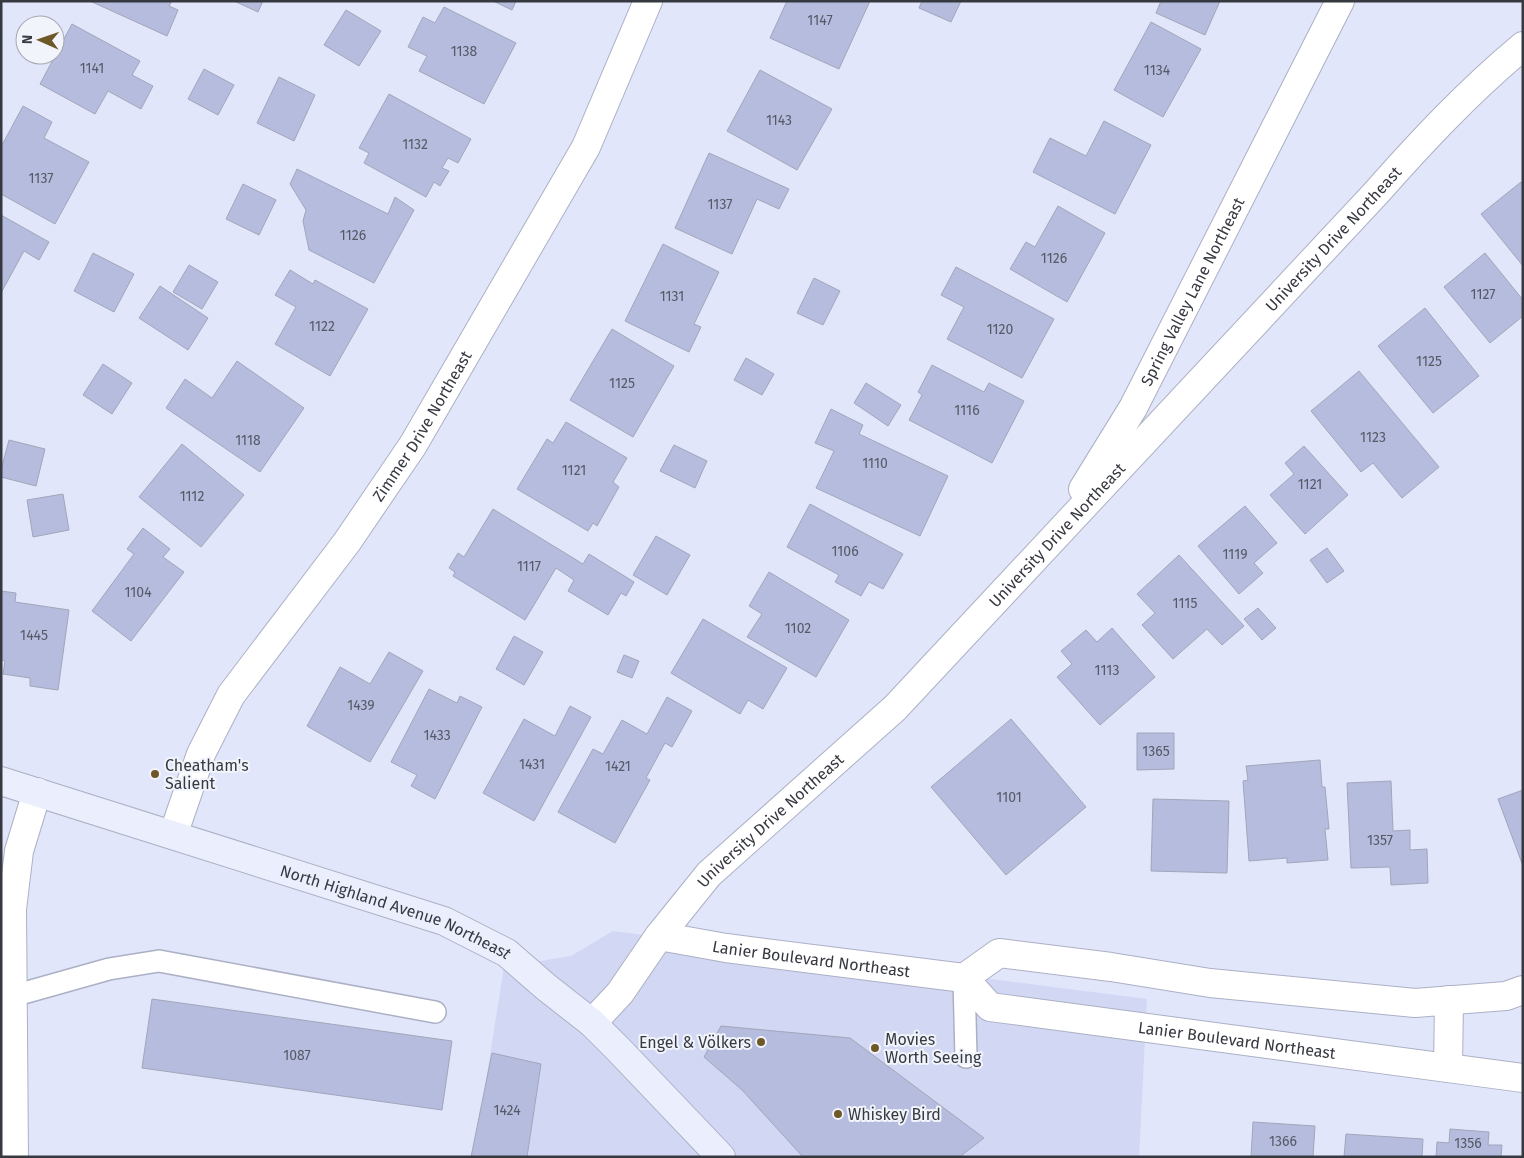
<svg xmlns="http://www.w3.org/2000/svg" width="1524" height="1158" viewBox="0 0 1524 1158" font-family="'Fira Sans',sans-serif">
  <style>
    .built { fill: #d2d7f3 }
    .building { fill: #b5bcdd; stroke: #a2a6ba }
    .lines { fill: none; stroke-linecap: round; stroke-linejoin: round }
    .lane-casing { stroke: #acb0c4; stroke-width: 24 }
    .street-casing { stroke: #acb0c4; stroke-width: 30 }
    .secondary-casing { stroke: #acb0c4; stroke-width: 30 }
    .lane { stroke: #fff; stroke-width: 21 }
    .street { stroke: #fff; stroke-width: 28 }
    .secondary { stroke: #ebeefd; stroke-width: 28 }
    .poi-dot { fill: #6e5828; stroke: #f2f4fc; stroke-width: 2 }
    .labels { text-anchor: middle; stroke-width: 4; stroke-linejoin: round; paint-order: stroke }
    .number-label { font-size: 14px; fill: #565a68 }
    .street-label { font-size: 16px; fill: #373941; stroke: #f2f4fc }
    .poi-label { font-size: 16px; fill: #373941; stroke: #f2f4fc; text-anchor: start }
  </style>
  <rect width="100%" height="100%" fill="#e1e6fb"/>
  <polygon class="built" points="613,931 1147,999 1139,1157 474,1157 504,967 571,956"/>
  <g class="building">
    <polygon points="90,1 172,1 169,6 178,10 167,36"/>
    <polygon points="234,1 263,1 258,12"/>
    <polygon points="493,1 516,1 512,10"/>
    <polygon points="787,1 870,1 839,69 770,38"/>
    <polygon points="922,1 961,1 951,22 919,8"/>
    <polygon points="1161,1 1220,1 1205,35 1156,13"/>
    <polygon points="444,7 516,43 484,104 419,71 427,56 408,47 423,17 435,23"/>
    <polygon points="346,10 381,31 359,66 324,45"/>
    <polygon points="1151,22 1201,49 1163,117 1114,90"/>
    <polygon points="72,24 140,61 132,75 153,86 141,109 108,91 95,114 40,84"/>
    <polygon points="204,69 234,85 218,115 188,99"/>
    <polygon points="760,70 832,109 797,170 727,131"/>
    <polygon points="279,77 315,95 294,141 257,123"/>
    <polygon points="389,94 471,139 458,163 448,158 442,168 449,171 440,186 434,182 426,197 364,163 369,153 359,148"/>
    <polygon points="23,106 52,122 44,138 89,162 55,224 1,194 1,147"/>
    <polygon points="1104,121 1151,145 1115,214 1033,172 1050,138 1086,156"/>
    <polygon points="709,153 789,189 779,209 757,199 732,254 675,228"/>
    <polygon points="297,169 388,214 395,197 414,210 374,283 309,250 303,221 306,210 290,184"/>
    <polygon points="1521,182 1523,185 1523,266 1481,214"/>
    <polygon points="243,184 276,200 259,235 226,219"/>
    <polygon points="1058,206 1105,233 1067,302 1010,269 1026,242 1035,247"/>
    <polygon points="1,215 49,242 39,260 24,251 1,293"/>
    <polygon points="663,244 719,272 694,324 701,327 689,352 625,321"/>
    <polygon points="93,253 134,274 114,312 74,291"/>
    <polygon points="1485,253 1523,300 1523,316 1490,343 1444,287"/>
    <polygon points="189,265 218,282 202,309 173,292"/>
    <polygon points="956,267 1054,319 1022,378 947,339 964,307 941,295"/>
    <polygon points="290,270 313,284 315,280 368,309 330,376 275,344 296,307 275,295"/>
    <polygon points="814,278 840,291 823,325 797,313"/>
    <polygon points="160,286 208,318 188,350 139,318"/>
    <polygon points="1425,308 1479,376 1433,413 1378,346"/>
    <polygon points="612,329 674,366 633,437 570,400"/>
    <polygon points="746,358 774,374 762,395 734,380"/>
    <polygon points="237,361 304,408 260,472 166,408 185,379 212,398"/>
    <polygon points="103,364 132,383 112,414 83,395"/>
    <polygon points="932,365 984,392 989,383 1024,401 992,463 909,420 922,395 918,392"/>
    <polygon points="1359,371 1439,467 1402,498 1373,463 1361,472 1311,411"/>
    <polygon points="866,383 901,405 888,426 854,403"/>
    <polygon points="831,409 863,425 859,434 948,476 920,536 816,488 834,451 815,443"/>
    <polygon points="566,422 627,458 613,482 619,487 597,526 593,523 588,531 517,489 547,439 553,443"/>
    <polygon points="9,440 45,449 36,486 1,477 1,470"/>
    <polygon points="182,444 244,495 201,547 139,497"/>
    <polygon points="674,445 707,461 695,488 660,471"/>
    <polygon points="1304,446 1348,495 1305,534 1270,495 1294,474 1285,463"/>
    <polygon points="63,494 69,530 33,537 27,500"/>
    <polygon points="810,504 903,554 883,589 869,582 861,596 835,582 839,575 787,547"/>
    <polygon points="1245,506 1277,543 1254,563 1263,573 1239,594 1198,546"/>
    <polygon points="493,509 583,564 589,554 634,582 626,596 621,593 608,615 568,591 574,580 556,568 525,620 453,576 455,572 449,568 458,553 464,557"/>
    <polygon points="143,528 170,549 163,557 184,572 131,641 92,611 134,554 127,549"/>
    <polygon points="656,536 690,555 667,595 633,575"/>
    <polygon points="1327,548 1344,571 1327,583 1310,560"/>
    <polygon points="1179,555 1244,626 1222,645 1207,629 1173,659 1142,625 1155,613 1137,594"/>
    <polygon points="769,572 849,620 816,677 747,637 762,614 749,606"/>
    <polygon points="1,591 16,593 15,602 69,610 58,690 30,686 30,678 3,674 5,661 1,660"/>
    <polygon points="1258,608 1276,628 1262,640 1244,619"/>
    <polygon points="703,619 787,668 763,709 748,700 740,714 671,673"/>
    <polygon points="1112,628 1155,677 1100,725 1057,677 1072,664 1061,651 1086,630 1097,642"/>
    <polygon points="514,636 543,652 524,685 496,669"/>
    <polygon points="389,652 423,671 370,762 307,726 340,667 370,684"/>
    <polygon points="624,655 639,661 632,678 617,672"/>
    <polygon points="429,689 457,703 460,696 482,707 435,799 411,786 417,775 391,762"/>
    <polygon points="667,697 692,711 672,747 665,743 646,778 650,780 615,843 558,812 593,749 603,754 622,720 647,734"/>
    <polygon points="570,706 591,717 534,821 483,793 524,719 555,736"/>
    <polygon points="1011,719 1086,807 1006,875 931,787"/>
    <polygon points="1137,733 1174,733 1174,769 1137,770"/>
    <polygon points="1320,760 1322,787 1325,787 1329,829 1325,829 1328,860 1287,863 1287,858 1249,861 1243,781 1248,780 1246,766"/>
    <polygon points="1391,781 1393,831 1410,830 1410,850 1427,849 1428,883 1391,885 1390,867 1351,868 1347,783"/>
    <polygon points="1523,790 1523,866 1498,799"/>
    <polygon points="1153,799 1229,801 1227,873 1151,871"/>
    <polygon points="152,999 452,1041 442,1110 142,1068"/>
    <polygon points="721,1026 850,1038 984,1138 962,1155 963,1157 803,1157 742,1090 704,1057"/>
    <polygon points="492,1053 541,1064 527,1157 471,1157"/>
    <polygon points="1253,1122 1315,1126 1313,1157 1251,1157"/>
    <polygon points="1450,1129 1489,1132 1488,1145 1502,1145 1501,1157 1436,1157 1437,1142 1449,1143"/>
    <polygon points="1346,1134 1423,1139 1422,1157 1344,1157"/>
  </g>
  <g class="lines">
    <g class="lane-casing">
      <g id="lane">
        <polyline points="964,978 966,1057"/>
        <polyline points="13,996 109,969 159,961 435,1012"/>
      </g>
    </g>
    <g class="street-casing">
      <g id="street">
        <path id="s1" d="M1083,489l50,-81 207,-407"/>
        <path id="s2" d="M173,835l28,-81 30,-59 116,-153 66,-97 173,-298 62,-146"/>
        <path id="s3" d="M659,936l67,12 238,30 26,29 533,71"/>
        <polyline points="964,978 999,953 1111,967 1210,983 1415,1003 1506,996 1523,990"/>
        <path id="s4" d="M592,1023l28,-30 39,-57 50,-62 186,-166 482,-516c46,-52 92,-101 146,-146"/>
        <polyline points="1448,1068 1449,1000"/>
        <polyline points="14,1157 12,909 19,851 37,792"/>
      </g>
    </g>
    <g class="secondary-casing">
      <g id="secondary">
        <path id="s5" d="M1,781l443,140 63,32 39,34 46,36 27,27 102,107"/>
      </g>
    </g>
    <use href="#lane" class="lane"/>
    <use href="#street" class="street"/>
    <use href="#secondary" class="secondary"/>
  </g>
  <g class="poi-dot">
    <circle cx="155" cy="774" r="5"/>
    <circle cx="761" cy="1042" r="5"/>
    <circle cx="875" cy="1048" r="5"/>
    <circle cx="838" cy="1114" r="5"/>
  </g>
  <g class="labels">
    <g class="number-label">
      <text x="820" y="25">1147</text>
      <text x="464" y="56">1138</text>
      <text x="92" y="73">1141</text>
      <text x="1157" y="75">1134</text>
      <text x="779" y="125">1143</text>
      <text x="415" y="149">1132</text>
      <text x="41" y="183">1137</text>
      <text x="720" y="209">1137</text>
      <text x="353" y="240">1126</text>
      <text x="1054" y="263">1126</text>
      <text x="1483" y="299">1127</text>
      <text x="672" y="301">1131</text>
      <text x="322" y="331">1122</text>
      <text x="1000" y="334">1120</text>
      <text x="1429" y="366">1125</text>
      <text x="622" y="388">1125</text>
      <text x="967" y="415">1116</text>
      <text x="1373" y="442">1123</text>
      <text x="248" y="445">1118</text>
      <text x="875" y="468">1110</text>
      <text x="574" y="475">1121</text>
      <text x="1310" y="489">1121</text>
      <text x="192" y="501">1112</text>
      <text x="845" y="556">1106</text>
      <text x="1235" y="559">1119</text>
      <text x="529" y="571">1117</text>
      <text x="138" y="597">1104</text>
      <text x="1185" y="608">1115</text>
      <text x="798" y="633">1102</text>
      <text x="34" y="640">1445</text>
      <text x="1107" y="675">1113</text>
      <text x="361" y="710">1439</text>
      <text x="437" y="740">1433</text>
      <text x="1156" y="756">1365</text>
      <text x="532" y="769">1431</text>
      <text x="618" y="771">1421</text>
      <text x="1009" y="802">1101</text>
      <text x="1380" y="845">1357</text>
      <text x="297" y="1060">1087</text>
      <text x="507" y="1115">1424</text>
      <text x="1283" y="1146">1366</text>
      <text x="1468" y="1148">1356</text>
    </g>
    <g class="street-label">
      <text dy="6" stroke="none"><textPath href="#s4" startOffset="1081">University Drive Northeast</textPath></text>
      <text dy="6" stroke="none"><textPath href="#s1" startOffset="226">Spring Valley Lane Northeast</textPath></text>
      <text dy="6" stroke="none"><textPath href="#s2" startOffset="482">Zimmer Drive Northeast</textPath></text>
      <text dy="6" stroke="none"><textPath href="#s4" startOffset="676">University Drive Northeast</textPath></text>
      <text dy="6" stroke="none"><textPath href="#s4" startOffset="271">University Drive Northeast</textPath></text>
      <text dy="6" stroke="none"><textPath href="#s5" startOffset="416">North Highland Avenue Northeast</textPath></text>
      <text dy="6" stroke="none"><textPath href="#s3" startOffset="154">Lanier Boulevard Northeast</textPath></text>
      <text dy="6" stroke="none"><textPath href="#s3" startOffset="596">Lanier Boulevard Northeast</textPath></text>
    </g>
    <g class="poi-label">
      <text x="165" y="771">Cheatham's<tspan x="165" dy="18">Salient</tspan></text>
      <text x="885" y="1045">Movies<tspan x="885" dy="18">Worth Seeing</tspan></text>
      <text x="751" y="1048" text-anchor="end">Engel &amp; Völkers</text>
      <text x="848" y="1120">Whiskey Bird</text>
    </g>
  </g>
  <rect width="1524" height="1158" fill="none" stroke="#373941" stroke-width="5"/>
  <g transform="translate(40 40) rotate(272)"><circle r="24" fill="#f2f4fc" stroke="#a7a9b1"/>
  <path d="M0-4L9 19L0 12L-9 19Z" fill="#6e5828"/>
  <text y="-8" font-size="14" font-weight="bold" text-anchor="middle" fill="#373941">N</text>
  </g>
</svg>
